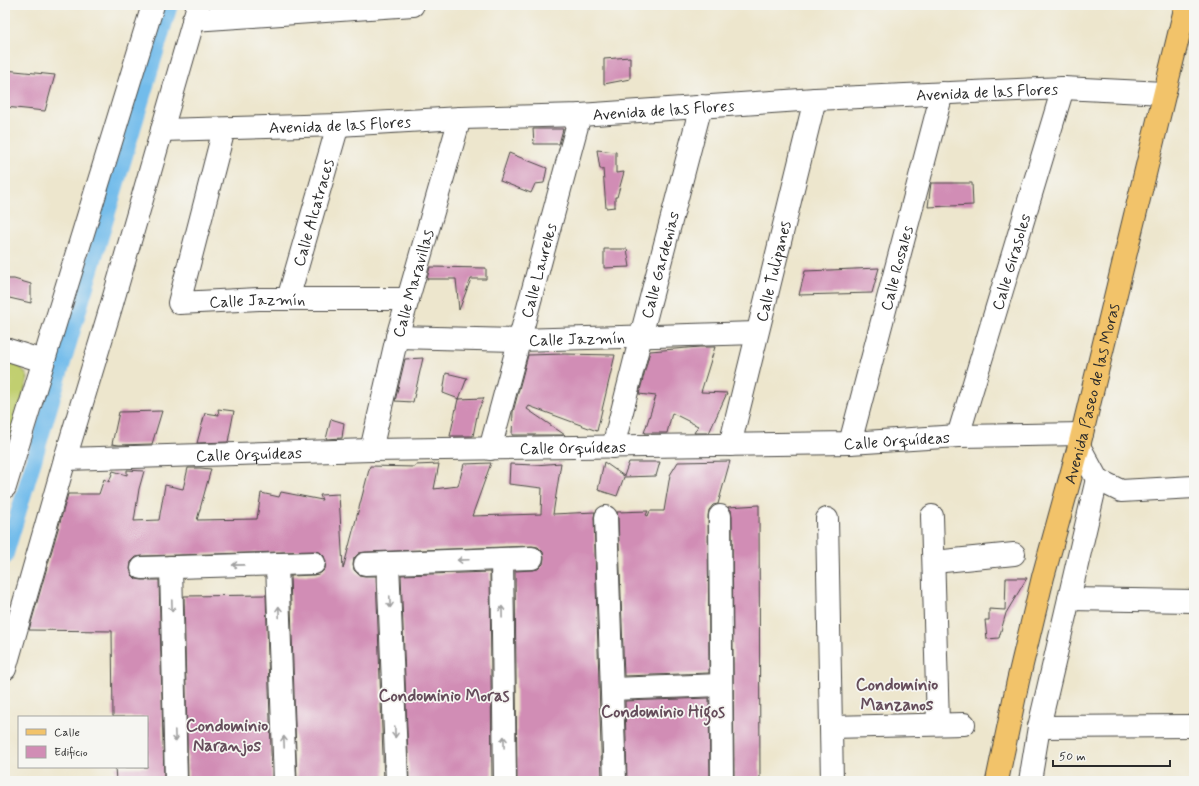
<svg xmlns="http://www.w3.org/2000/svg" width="1199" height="786" viewBox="0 0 1199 786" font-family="Mynerve,sans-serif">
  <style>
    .green { fill: #c1cf70; stroke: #767d4e }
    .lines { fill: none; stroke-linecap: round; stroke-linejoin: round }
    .canal { stroke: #72bceb; stroke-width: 16 }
    .building { fill: #d18db5 }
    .minor-casing { stroke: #484743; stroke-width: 24 }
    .major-casing { stroke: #484743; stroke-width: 24 }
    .minor { stroke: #fff; stroke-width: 22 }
    .major { stroke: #f2c36a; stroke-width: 22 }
    .oneway { stroke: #a0a0a0 }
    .labels { text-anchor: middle; stroke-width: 3.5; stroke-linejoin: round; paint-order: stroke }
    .street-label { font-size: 16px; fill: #2b2b2b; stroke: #f6f6f2 }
    .neighbourhood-label { font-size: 17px; font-weight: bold; fill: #654d5b; stroke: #f6f6f2 }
  </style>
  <rect width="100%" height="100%" fill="#f6f6f2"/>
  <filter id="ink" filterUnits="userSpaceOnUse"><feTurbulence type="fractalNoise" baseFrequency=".025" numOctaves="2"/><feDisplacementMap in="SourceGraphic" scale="8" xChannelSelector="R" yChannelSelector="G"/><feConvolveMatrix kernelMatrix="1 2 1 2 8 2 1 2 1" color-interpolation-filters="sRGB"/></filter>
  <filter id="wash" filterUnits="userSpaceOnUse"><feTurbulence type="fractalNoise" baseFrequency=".012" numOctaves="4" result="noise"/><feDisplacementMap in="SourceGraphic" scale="16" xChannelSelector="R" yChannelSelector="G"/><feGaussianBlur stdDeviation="0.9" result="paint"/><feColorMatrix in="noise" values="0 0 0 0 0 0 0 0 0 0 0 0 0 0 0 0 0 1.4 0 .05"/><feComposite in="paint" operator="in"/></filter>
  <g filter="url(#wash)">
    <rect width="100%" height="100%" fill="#ede6cd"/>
    <path class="green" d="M5,359c12,4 17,7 23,19l-23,82z"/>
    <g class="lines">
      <polyline class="canal" points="5,557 170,5"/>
    </g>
    <g id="blocks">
      <g class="building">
        <polygon points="630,57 630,79 604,84 604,59"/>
        <polygon points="5,70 55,75 45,111 5,107"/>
        <polygon points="533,129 563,129 559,144 534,144"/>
        <polygon points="597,150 616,152 616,173 624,172 617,197 615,197 615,207 606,208 603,169 600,169"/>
        <polygon points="509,153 547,168 544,183 535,184 531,193 500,181"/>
        <polygon points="931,183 972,183 973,205 928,207"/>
        <polygon points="604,249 627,249 630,267 604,268"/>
        <polygon points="430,267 486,268 486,279 471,279 459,310 456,279 427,279"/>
        <polygon points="879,268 872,293 799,295 805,271"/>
        <polygon points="5,279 14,279 31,284 31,303 5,297"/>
        <polygon points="700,347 715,347 701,392 727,393 709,433 694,433 698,426 672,413 667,433 644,433 656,396 639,394 650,351"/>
        <polygon points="564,354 615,355 597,431 529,406 527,409 565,435 512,435 513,412 528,355"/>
        <polygon points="423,358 413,402 395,401 405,359"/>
        <polygon points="446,373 467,378 459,399 443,393"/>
        <polygon points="484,398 478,411 473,436 450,436 458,399"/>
        <polygon points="218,409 234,411 228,442 197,443 205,413 219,415"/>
        <polygon points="162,411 152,444 119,445 112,444 119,412"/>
        <polygon points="331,419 344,423 342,438 326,439"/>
        <polygon points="730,461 718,504 713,505 709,510 708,516 709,673 624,676 618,517 617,512 648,511 646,515 648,516 650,511 664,511 670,475 678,462"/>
        <polygon points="604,462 624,476 629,462 660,462 656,476 624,477 617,496 598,490"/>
        <polygon points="491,463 472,516 541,514 542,488 509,484 510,464 535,465 561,463 553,514 595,512 594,517 602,781 517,781 515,571 533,570 538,569 543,564 544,558 543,552 538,547 532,546 365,552 359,553 354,558 353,565 354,570 359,575 365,576 376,576 384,781 297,781 290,576 314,575 321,573 325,569 326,562 324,556 320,552 314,551 142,556 136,557 131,562 130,569 132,575 136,579 142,580 159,580 164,781 116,781 115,767 147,767 147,717 113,717 112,631 29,630 68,494 99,494 104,479 109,482 113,471 127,475 127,470 144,471 139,489 134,521 159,520 165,485 183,489 188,468 200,468 211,469 197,520 257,519 261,493 279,497 281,492 322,500 320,495 339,494 343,569 370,466 415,467 415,465 439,464 434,489 458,486 464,464"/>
        <polygon points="759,505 760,781 734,781 732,516 731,510 728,507"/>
        <polygon points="490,572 492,781 409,781 401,575"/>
        <polygon points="1006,578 1027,578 1006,613 999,638 987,639 985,620 989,620 989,609 1005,610"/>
        <polygon points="266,595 272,781 188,781 184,596"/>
        <polygon points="709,698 710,781 627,781 625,701"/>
      </g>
    </g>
  </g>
  <g filter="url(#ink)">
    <use href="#blocks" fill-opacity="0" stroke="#484743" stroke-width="1"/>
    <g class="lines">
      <g class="minor-casing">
        <g id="minor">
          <polyline points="193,20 413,5"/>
          <path id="s1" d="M224,129l-45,174 80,-4h149"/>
          <path id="s2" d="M162,130l176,-5 122,-7 120,-3 235,-16 248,-11 101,5"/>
          <path id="s3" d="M288,299l50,-174"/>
          <path id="s4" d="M397,337l122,3 238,-7"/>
          <polyline points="5,349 43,361"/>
          <path id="s5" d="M958,436l105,-348"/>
          <path id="s6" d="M850,443l92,-350"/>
          <path id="s7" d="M730,445l85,-346"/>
          <polyline points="1079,446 1097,479 1121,491 1194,487"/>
          <path id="s8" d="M613,447l28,-111 60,-230"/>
          <path id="s9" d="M490,449l90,-334"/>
          <path id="s10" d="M371,450l26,-113 63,-219"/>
          <path id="s11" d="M65,459l306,-9 479,-7 108,-7 124,-2"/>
          <polyline points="5,487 153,5"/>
          <polyline points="720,516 722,781"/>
          <polyline points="932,516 938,724"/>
          <polyline points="606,517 615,781"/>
          <polyline points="827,519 832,781"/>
          <polyline points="502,559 505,781"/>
          <polyline points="934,562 1014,554"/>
          <polyline points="388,563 397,781"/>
          <polyline points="277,564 285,781"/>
          <polyline points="365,564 532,558"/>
          <polyline points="171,567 176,781"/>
          <polyline points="142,568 314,563"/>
          <polyline points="1069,599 1194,601"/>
          <polyline points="5,669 65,459 111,307 198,5"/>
          <polyline points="612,689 721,685"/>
          <polyline points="831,727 964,724"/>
          <polyline points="1039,727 1194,726"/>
          <polyline points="1030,781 1039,727 1097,479"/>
        </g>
      </g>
      <g class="major-casing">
        <g id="major">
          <path id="s12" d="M997,781l21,-100 25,-104 36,-131 107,-441"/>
        </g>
      </g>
      <use href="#minor" class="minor"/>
      <use href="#major" class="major"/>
    </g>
    <defs><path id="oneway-shaft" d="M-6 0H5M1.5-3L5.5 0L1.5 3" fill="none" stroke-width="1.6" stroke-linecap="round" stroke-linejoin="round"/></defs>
    <g class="oneway">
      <use href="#oneway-shaft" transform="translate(463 560) rotate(178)"/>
      <use href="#oneway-shaft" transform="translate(238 565) rotate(179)"/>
      <use href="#oneway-shaft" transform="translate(390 602) rotate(88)"/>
      <use href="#oneway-shaft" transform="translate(172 606) rotate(88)"/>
      <use href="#oneway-shaft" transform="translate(279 612) rotate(-92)"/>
      <use href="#oneway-shaft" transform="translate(502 612) rotate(-91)"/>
      <use href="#oneway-shaft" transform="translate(395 732) rotate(88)"/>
      <use href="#oneway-shaft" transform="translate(175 736) rotate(88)"/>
      <use href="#oneway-shaft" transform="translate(284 742) rotate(-92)"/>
      <use href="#oneway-shaft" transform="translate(504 742) rotate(-91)"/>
    </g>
  </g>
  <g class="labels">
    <g class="street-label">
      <text dy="6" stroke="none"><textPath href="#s2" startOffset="826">Avenida de las Flores</textPath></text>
      <text dy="6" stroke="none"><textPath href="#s2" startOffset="502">Avenida de las Flores</textPath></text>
      <text dy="6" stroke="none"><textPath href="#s2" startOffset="178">Avenida de las Flores</textPath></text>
      <text dy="6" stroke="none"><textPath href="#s3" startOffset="90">Calle Alcatraces</textPath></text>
      <text dy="6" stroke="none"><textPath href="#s5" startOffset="182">Calle Girasoles</textPath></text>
      <text dy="6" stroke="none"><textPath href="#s8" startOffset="188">Calle Gardenias</textPath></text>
      <text dy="6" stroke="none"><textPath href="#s6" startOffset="181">Calle Rosales</textPath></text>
      <text dy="6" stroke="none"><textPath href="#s9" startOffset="185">Calle Laureles</textPath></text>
      <text dy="6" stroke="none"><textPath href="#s7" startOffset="179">Calle Tulipanes</textPath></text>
      <text dy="6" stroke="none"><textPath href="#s10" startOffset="172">Calle Maravillas</textPath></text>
      <text dy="6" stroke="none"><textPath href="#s1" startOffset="258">Calle Jazmín</textPath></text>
      <text dy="6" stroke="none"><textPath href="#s4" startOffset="180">Calle Jazmín</textPath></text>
      <text dy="6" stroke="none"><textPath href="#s12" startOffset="399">Avenida Paseo de las Moras</textPath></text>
      <text dy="6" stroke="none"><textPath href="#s11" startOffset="832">Calle Orquídeas</textPath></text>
      <text dy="6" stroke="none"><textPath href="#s11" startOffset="508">Calle Orquídeas</textPath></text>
      <text dy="6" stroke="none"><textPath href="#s11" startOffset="184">Calle Orquídeas</textPath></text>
    </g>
    <g class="neighbourhood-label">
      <text x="897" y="690">Condominio<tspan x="897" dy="20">Manzanos</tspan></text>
      <text x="444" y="701">Condominio Moras</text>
      <text x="663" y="717">Condominio Higos</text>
      <text x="227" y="731">Condominio<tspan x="227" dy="20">Naranjos</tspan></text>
    </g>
  </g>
  <rect width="1199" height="786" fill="none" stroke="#f6f6f2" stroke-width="20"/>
  <rect x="18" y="716" width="130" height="52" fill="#f6f6f2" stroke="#a5a5a2"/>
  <rect x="26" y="729" width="20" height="6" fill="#f2c36a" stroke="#a5a5a2"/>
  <text x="54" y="736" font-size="12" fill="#2b2b2b">Calle</text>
  <rect x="26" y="746" width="20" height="12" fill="#d18db5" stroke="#a5a5a2"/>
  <text x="54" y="756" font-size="12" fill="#2b2b2b">Edificio</text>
  <path d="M1053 760v6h117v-6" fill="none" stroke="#2b2b2b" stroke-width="2"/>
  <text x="1059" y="760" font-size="12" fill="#2b2b2b" stroke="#f6f6f2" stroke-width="3" paint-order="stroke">50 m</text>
</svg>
